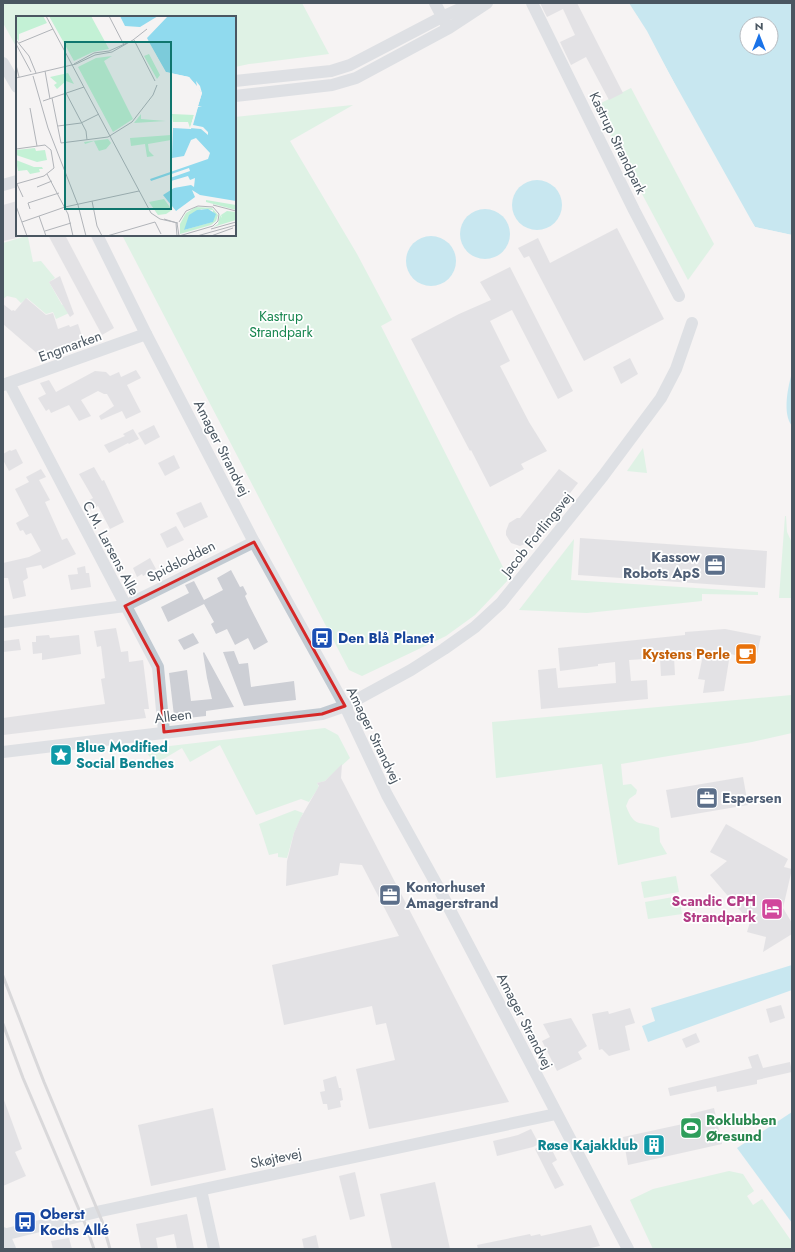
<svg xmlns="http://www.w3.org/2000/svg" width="795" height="1252" viewBox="0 0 795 1252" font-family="Jost,sans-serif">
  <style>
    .green { fill: #c3f1d5 }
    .water { fill: #90daee; fill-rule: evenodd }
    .pier { fill: #f5f3f3 }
    .building { fill: #cdcfd5 }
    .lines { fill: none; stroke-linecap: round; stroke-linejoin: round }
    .minor { stroke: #c1cad2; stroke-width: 12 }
    .rail { stroke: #b5b8bd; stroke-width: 3 }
    .marked { fill: none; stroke: #d62828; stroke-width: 3; stroke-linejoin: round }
    .labels { text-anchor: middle; stroke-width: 3.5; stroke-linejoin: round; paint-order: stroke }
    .street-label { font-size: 14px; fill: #4a5661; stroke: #fff }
    .park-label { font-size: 14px; fill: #17864f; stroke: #fff }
    .service-label { font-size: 14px; font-weight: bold; fill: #4e5e75; stroke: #fff; text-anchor: start }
    .transit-label { font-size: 14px; font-weight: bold; fill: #164399; stroke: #fff; text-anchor: start }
    .food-label { font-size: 14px; font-weight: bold; fill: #c56008; stroke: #fff; text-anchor: end }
    .culture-label { font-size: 14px; font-weight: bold; fill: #0d838f; stroke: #fff; text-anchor: start }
    .hotel-label { font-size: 14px; font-weight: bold; fill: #b23c85; stroke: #fff; text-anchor: end }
    .leisure-label { font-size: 14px; font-weight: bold; fill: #27864d; stroke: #fff; text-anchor: start }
    .inset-road { fill: none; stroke: #b1b4b9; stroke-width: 1 }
    .view { fill: #0f766e; fill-opacity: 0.15; stroke: #0f766e; stroke-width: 2 }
    .inset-edge { fill: none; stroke: #4a5661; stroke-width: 2 }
  </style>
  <rect width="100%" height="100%" fill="#f5f3f3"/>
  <g class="green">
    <polygon points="3,3 302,3 329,54 249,64 235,67 235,17 17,17 17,48 3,23"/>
    <polygon points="631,88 714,244 688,280 595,106"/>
    <polygon points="353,105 290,141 357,254 392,320 381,326 509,579 475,615 446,636 362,676 349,670 122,235 235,235 235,117"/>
    <polygon points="23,235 35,235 28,237 33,262 41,261 55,278 49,282 62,305 69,301 69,313 56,319 53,312 46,314 27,298 21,303 16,298 7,296 3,299 3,243 23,237"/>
    <polygon points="643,448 647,473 627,471"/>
    <polygon points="785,516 786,516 787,532 792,543 792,598 779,598"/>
    <polygon points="574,539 571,580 758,592 758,595 702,594 702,601 587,613 519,610"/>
    <path d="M792,695v38l-40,9 -131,22 2,21 8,-1 6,6 -1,4 -7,5 -3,7c9,23 13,14 33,22l1,14 7,12 -49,11 -16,-101 -106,14 -4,-56z"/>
    <polygon points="325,728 338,735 350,758 325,781 317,783 319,787 309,802 301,799 256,815 220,745 190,762 182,748 155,764 144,749"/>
    <polygon points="295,810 303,813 294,833 287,858 278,857 278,853 269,855 259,824"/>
    <polygon points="676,876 679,892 644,898 641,882"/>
    <polygon points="679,896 682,914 648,919 645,902"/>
    <polygon points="729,1171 743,1174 754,1191 747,1196 753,1205 762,1199 792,1242 792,1249 653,1249 630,1200 653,1189"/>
  </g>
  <g class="water">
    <path d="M629,3h163v232l-37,-8 -27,-41 -81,-155zM747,24h24v24h-24z"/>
    <circle cx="537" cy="205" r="25"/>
    <circle cx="485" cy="234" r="25"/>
    <circle cx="431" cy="261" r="25"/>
    <path d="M792,373v53c-10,-12 -4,-40 0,-53z"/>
    <polygon points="792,965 792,990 648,1042 642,1026 655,1021 651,1008"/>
    <polygon points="792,1112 792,1223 737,1148"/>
  </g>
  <polygon class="pier" points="637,16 755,227 792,235 792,237 753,228 727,187 645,32 635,17"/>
  <g class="building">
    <polygon points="540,3 577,3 623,93 609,100 586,57 571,65 560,42 575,35 563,9 547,17"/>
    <polygon points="17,201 17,238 3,241 3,205"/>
    <polygon points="617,228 664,319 584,361 529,256 524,258 518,248 538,238 550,263"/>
    <polygon points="48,235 65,235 114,328 102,335"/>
    <polygon points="510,267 573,391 558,399 512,310 490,321 510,361 500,366 529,422 547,451 521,464 524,469 490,487 471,450 470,451 411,339 459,314 491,300 480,282"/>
    <polygon points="60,276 74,314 70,317 49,282"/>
    <polygon points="26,298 46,315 53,313 58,329 69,325 70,327 78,324 83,339 39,355 3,324 3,304 12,311 13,310 15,311"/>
    <polygon points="630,358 638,374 621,384 613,367"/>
    <polygon points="136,370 141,378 127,385 141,412 126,419 122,411 101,420 99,416 114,406 107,394 104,394 98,391 81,400 91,416 79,421 69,405 51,413 49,409 46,411 38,398 46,394 40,383 49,380 56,392 95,371 106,372 110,376 119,372 121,377"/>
    <polygon points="154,425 160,437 145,445 138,433"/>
    <polygon points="133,429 139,439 129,444 128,443 109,453 104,445 125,436 123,434"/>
    <polygon points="16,449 23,463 9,471 3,460 3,454 10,450 11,451"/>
    <polygon points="174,455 180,468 165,476 158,463"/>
    <polygon points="94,467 102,481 104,480 124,522 110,529 98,506 91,510 86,502 93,498 79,474"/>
    <polygon points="41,469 46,477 39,480 50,500 45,502 62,540 67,538 76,554 43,569 41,565 26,568 28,578 23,581 26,596 13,599 8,578 3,578 3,563 29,557 41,551 31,533 26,535 23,530 20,531 16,523 29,516 15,489 29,482 26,477"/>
    <polygon points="559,469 578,483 542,529 537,526 532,539 529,542 520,546 511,543 506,535 506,531 509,523 517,518 520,518"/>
    <polygon points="201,502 208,517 184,528 176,513"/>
    <polygon points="176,526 184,540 167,548 160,534"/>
    <polygon points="580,538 767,551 765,588 578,575"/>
    <polygon points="150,558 156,569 143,576 142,574 137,577 133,568"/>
    <polygon points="85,566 86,573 89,573 91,587 71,590 68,575 78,574 77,568"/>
    <polygon points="231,570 240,587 243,586 247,594 245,596 249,605 268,642 254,650 248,638 235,645 227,629 216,634 211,624 214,622 204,604 168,622 161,607 189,593 185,585 194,581 204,600 223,590 217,578"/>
    <polygon points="116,628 121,652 128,651 129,662 143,660 149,709 144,709 146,718 3,735 3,718 105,704 101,679 105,678 101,646 97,647 94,631"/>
    <polygon points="725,629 761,636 756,659 730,654 724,691 703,693 705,680 698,679 703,655 674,657 675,675 661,676 660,658 629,660 631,681 647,680 648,699 541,709 538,670 556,668 558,688 616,683 615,662 598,664 598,666 560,671 558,648 685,635 685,632"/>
    <polygon points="193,633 199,643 184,650 178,640"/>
    <polygon points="49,635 50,638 79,635 81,654 42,660 42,653 33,654 32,642 36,642 36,636"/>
    <polygon points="19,639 21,650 3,652 3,641"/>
    <polygon points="234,651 239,664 248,663 251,687 294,681 296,700 244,706 223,652"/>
    <polygon points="204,652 234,707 206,711 206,716 178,719 174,716 169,673 187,670 191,701 212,699 207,678 203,653"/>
    <polygon points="342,764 341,778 509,1102 369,1129 356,1069 395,1060 386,1023 376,1025 372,1006 284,1025 272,965 399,936 362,865 340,863 338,875 286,886 287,861 294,833 300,819 319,786 317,783 325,781"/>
    <polygon points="743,777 748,805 671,818 666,790"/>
    <polygon points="726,824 788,859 784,867 792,869 783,908 792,923 792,934 763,952 766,937 747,932 750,922 710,875 727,861 710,852"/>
    <polygon points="781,1005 785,1018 770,1023 766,1009"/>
    <polygon points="630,1008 635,1023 625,1026 630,1050 609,1056 602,1049 599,1050 592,1014 608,1011 609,1014"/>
    <polygon points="571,1018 587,1046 578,1052 582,1059 557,1071 542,1041 550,1037 543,1024"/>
    <polygon points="696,1033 700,1042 686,1048 682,1039"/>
    <polygon points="758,1054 763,1068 790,1062 792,1072 757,1080 757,1084 717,1092 716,1086 670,1096 668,1088 752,1068 748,1057"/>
    <polygon points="336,1076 339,1088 341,1088 343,1100 340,1101 341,1107 328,1110 327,1104 323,1104 320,1092 325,1091 323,1080"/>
    <polygon points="3,1100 4,1100 22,1149 15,1152 26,1176 3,1186"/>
    <polygon points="213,1108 226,1170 151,1186 138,1125"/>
    <polygon points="714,1108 722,1144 628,1165 623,1137 692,1122 690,1114"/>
    <polygon points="531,1129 539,1144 533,1147 497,1156 493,1141 518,1135"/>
    <polygon points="548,1142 557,1160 552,1163 564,1185 555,1189 535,1149"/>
    <polygon points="355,1172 365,1216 350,1220 339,1176"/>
    <polygon points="435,1182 450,1249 392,1249 380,1194"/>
    <polygon points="187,1214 194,1249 177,1249 174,1234 156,1238 158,1249 141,1249 136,1224"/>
    <polygon points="591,1225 600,1246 586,1249 478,1249 477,1245 530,1234 531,1236 540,1234 541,1236"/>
    <polygon points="316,1235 319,1249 304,1249 302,1239"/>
    <polygon points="69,1238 72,1249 53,1249 51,1241"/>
  </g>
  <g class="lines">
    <g class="minor">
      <polyline points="435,3 446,24"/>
      <polyline points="532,3 634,210 679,296"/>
      <polyline points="3,63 17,87"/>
      <polyline points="235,81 331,71 350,65 442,17 473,3"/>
      <polyline points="235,96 332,85 356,78 449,28 487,3"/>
      <polyline points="3,185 17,181"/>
      <polyline points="97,235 146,334 254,542 345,706 387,795 438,887 628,1249"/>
      <polyline points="9,383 158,667 164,732"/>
      <polyline points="3,385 146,334"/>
      <polyline points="3,622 125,606 254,542"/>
      <polyline points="3,752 322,714 345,706 411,670 444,649 475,627 501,603 603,476 661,398 676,369 692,323"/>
      <polyline points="201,1190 214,1249"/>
      <polyline points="3,1233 10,1249"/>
      <polyline points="3,1235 101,1211 556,1114"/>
    </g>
    <g class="rail">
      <polyline points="3,976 44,1082 102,1221 110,1249"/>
      <polyline points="3,1024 23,1078 86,1226 94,1249"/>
    </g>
  </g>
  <path d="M0 0H795V1252H0ZM254,542l91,164 -23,8 -158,18 -6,-65 -33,-61z" fill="#f5f3f3" fill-opacity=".55" fill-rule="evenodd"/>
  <path class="marked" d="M254,542l91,164 -23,8 -158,18 -6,-65 -33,-61z"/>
  <defs>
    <g id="office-square" transform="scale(1.15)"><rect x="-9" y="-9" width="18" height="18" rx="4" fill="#5c6f8a" stroke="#fff"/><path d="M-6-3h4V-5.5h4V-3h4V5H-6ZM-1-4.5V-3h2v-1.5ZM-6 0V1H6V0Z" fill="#fff"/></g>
    <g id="bus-square" transform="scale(1.15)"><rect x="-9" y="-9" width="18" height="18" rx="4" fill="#1a4fb4" stroke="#fff"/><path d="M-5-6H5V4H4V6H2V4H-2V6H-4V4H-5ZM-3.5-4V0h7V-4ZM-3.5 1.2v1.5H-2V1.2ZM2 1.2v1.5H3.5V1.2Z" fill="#fff"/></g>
    <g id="cafe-square" transform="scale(1.15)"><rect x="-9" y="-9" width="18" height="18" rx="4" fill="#e8710a" stroke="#fff"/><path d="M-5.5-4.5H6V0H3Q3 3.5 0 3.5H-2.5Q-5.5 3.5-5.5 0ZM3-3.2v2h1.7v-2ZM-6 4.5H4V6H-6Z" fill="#fff"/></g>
    <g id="sight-square" transform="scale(1.15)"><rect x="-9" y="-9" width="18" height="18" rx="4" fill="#0f9aa8" stroke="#fff"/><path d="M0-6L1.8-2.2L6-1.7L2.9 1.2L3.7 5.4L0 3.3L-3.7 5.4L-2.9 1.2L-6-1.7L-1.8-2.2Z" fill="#fff"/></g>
    <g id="hotel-square" transform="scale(1.15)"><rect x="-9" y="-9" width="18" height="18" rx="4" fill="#d1479c" stroke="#fff"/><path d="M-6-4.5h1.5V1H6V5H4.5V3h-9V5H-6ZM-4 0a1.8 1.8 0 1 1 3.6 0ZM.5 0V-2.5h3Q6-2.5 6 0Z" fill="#fff"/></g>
    <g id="stadium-square" transform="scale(1.15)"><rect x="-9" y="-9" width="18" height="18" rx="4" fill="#2e9e5b" stroke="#fff"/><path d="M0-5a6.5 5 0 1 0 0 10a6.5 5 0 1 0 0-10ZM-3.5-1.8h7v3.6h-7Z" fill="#fff"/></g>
    <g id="building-square" transform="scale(1.15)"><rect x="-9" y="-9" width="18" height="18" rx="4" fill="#0f9aa8" stroke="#fff"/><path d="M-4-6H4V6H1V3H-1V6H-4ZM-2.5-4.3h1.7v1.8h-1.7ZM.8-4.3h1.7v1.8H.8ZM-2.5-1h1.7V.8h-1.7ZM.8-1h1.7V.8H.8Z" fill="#fff"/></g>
  </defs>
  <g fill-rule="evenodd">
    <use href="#office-square" x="715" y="565"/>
    <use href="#bus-square" x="322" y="638"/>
    <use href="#cafe-square" x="746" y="654"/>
    <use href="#sight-square" x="61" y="755"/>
    <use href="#office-square" x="707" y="798"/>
    <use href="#office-square" x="390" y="895"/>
    <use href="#hotel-square" x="772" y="909"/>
    <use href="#stadium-square" x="691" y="1128"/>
    <use href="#building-square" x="654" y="1145"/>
    <use href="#bus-square" x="25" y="1222"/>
  </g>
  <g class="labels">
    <g class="street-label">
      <text transform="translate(618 143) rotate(64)" y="5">Kastrup Strandpark</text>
      <text transform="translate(70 346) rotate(-20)" y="5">Engmarken</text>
      <text transform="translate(222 448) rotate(63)" y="5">Amager Strandvej</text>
      <text transform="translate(537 534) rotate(-51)" y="5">Jacob Fortlingsvej</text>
      <text transform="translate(111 548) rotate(62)" y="5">C.M. Larsens Alle</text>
      <text transform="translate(181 561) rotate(-27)" y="5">Spidslodden</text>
      <text transform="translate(173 716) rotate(-7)" y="5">Alleen</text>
      <text transform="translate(374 735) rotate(64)" y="5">Amager Strandvej</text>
      <text transform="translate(525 1021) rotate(63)" y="5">Amager Strandvej</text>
      <text transform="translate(276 1158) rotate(-12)" y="5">Skøjtevej</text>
    </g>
    <g class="park-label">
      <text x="281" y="321">Kastrup<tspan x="281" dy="16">Strandpark</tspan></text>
    </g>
    <g class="service-label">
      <text x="700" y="562" text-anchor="end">Kassow<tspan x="700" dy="16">Robots ApS</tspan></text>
      <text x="722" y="803">Espersen</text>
      <text x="406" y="892">Kontorhuset<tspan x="406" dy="16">Amagerstrand</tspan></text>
    </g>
    <g class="transit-label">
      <text x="338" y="643">Den Blå Planet</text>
      <text x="40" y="1219">Oberst<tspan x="40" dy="16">Kochs Allé</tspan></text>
    </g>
    <g class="food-label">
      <text x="730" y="659">Kystens Perle</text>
    </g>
    <g class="culture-label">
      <text x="76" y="752">Blue Modified<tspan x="76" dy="16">Social Benches</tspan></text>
      <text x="638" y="1150" text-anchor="end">Røse Kajakklub</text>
    </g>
    <g class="hotel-label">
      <text x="756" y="906">Scandic CPH<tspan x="756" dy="16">Strandpark</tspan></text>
    </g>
    <g class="leisure-label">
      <text x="706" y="1125">Roklubben<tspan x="706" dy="16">Øresund</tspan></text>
    </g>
  </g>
  <g transform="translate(16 16)">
    <rect width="220" height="220" fill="#f5f3f3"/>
    <path d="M0,0h27l4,7 -28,11v7l-3,-3zM33,0h42l18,33 -16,3 -19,9zM133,38l11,21 -3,4 -13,-23zM96,40l-8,5 29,58 -20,13 -35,-65 18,-9zM52,57l6,11 -8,-3 -9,8 -3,-4 3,-2 -7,-6zM125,98v5l25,2 -32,2zM156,98l22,1 -4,13 -2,-6h-15zM155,119v5l-23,4 1,7 5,5 -7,1 -2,-13 -14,2 -1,-8zM92,123l3,4 -5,6 -7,2 -5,-10 -9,3 -1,-2zM19,132l1,3 9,-1 2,10 -10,2 -21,-7v-5zM0,144l18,7h8l1,2h-4l1,3 -10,2 -3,-4 -9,1zM148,183l8,11 -6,4 -8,1 -9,-13zM190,184l30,5v5l-30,-8zM180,191l16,1 6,7 -2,6 -5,4 -31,9v-10l6,-11zM185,193l12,1 -1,12 -28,8zM211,195l9,1v8l-23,7 5,-3 2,-9 2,3 -1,-3z" fill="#c3f1d5" fill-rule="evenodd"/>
    <path d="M104,0h38l-18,11 -15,-1zM152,0h68v185l-36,-6 -8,-5 3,7 -19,14 -13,-16 11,-7 17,-3 3,2 1,-9 -5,2 -2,-4 -17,5 -1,-3 20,-7 -1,-3 -38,13 -1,-2 58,-20 2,-6 -14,-15 -5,2 -7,16 -12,2 1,-30 18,1 11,-36 -13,-16 -24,-5 -18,-34zM192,193l8,5 -3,8 -29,8 5,-15 8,-5z" fill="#90daee"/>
    <path d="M134,28l16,28 23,5 8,9 -1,-5 4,5 2,7 -4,13 4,1h-4l-5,18 10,2 5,5v3l-7,-6 -11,-1 11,-36 -13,-13 -24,-6z" fill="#f5f3f3"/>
    <path class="inset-road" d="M30,0l105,197 9,6 18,4M93,0l15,29M0,24l13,16 7,17M117,24l14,-11M118,24l21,41M3,27l34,-14M0,28l15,28M58,48l20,-11 15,-2 18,-8M0,49l3,12M29,55l5,28M17,60l15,52 30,77 8,31M0,62l60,-14 19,-9 17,-3 21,-12M50,77l20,38 1,9M36,82l9,45 47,-6 24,-15 21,-27 4,-10M27,85l41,-14M14,92l7,38M42,110l23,-3 18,-9M0,133l29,-4 6,5 3,18 -10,8 -28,8M31,158l21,40 5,22M1,168l6,13M21,171l15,-6M76,185l5,25 5,10M197,189l23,6M0,190l11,30M14,193l-2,-6 31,-10M23,200l7,20M148,203l13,4 2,13M6,206l43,-15 74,-16M160,207l1,13M195,213l25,-7M29,215l26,-8M91,220l48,-14 6,12M163,220l34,-10 5,-5 1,-7 -6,-7 -15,-1 -12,5 -7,11M181,220l39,-11M195,220l22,-8"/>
    <path class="view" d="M49,26h106v167h-106z"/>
    <rect width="220" height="220" class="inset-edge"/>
  </g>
  <rect width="795" height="1252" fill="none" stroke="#4a5661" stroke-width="8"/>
  <g transform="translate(759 36)"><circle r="19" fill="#ffffff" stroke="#b7bbc0"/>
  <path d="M0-3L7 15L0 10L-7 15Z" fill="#1a73e8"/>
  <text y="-6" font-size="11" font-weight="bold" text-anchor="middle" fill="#4a5661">N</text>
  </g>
</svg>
